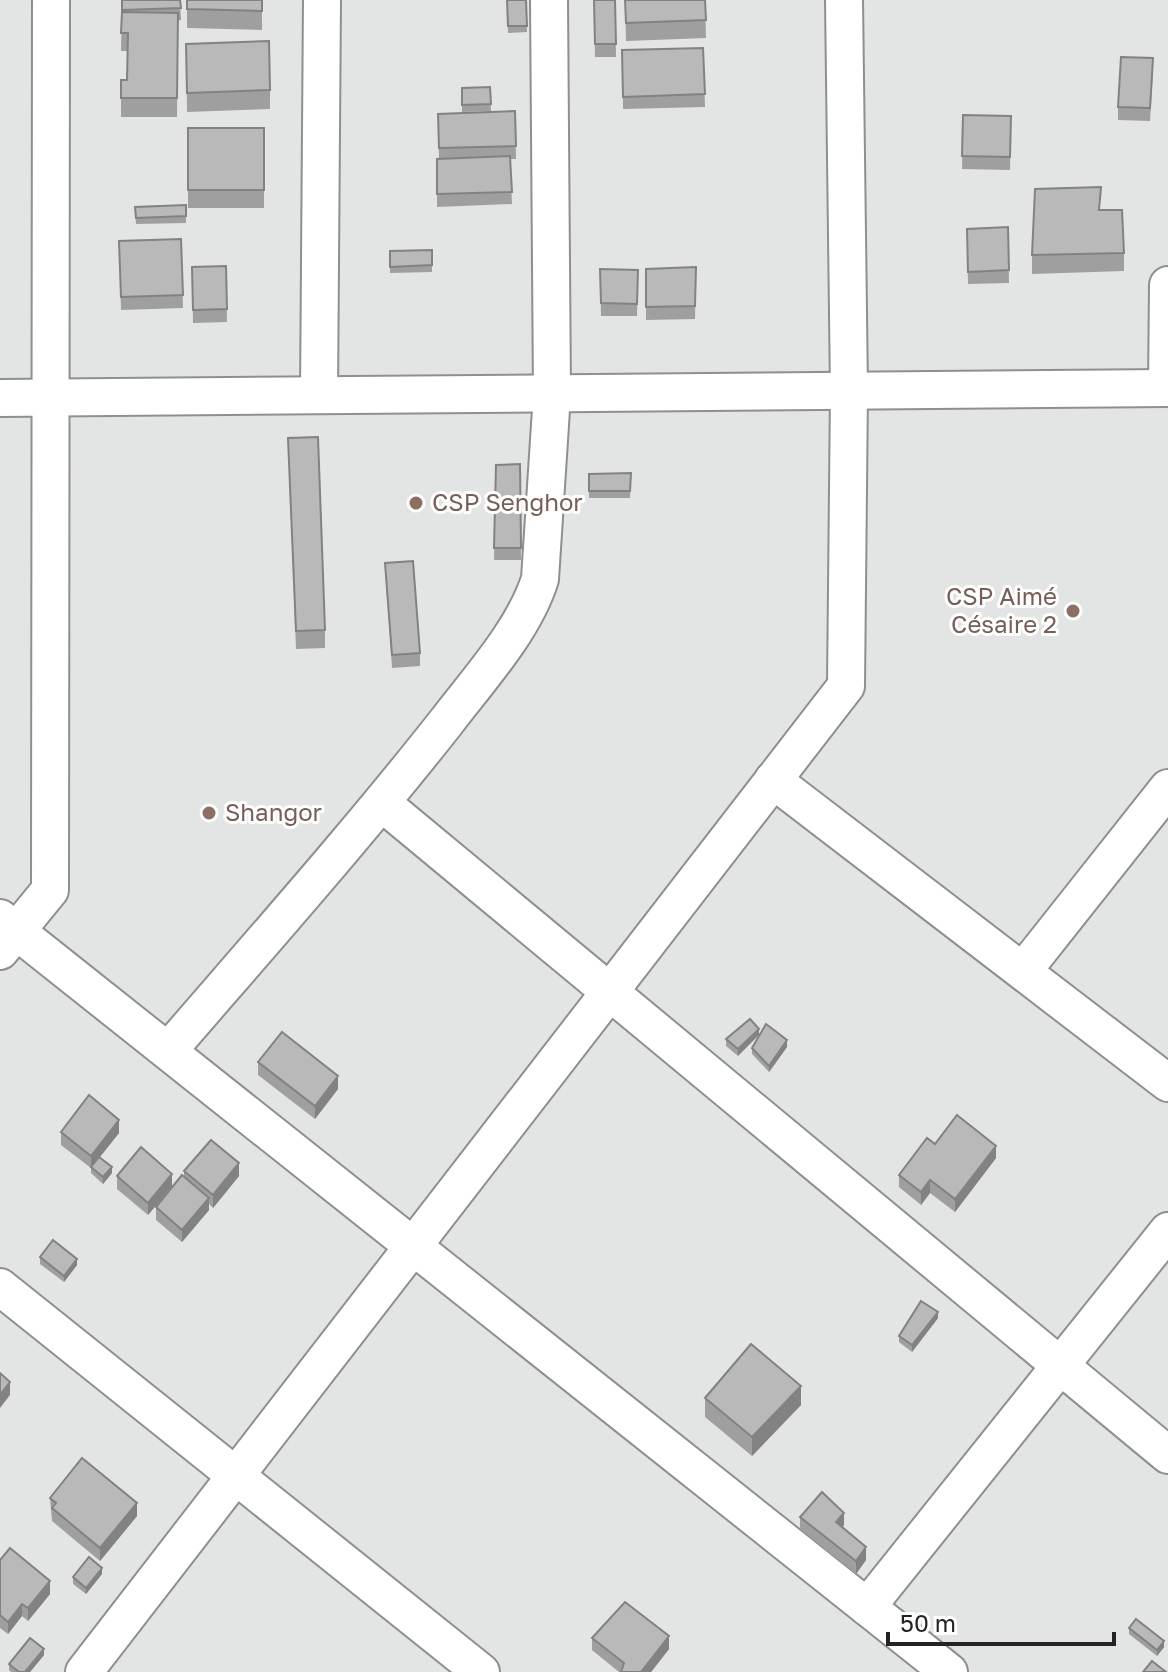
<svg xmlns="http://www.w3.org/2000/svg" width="1168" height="1672" viewBox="0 0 1168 1672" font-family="'Golos Text',sans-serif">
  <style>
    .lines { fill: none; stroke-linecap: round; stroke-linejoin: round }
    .minor-casing { stroke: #8e8f90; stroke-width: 40 }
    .minor { stroke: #fff; stroke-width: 36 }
    .wall { fill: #9f9fa0 }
    .shaded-wall { fill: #828282 }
    .building { fill: #b9b9ba; stroke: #828282; stroke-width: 2 }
    .education-dot { fill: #8d6e63; stroke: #fff; stroke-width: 3 }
    .labels { text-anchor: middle; stroke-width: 6; stroke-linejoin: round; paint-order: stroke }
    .education-label { font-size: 24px; fill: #785e54; stroke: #fff; text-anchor: start }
  </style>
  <rect width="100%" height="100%" fill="#e3e4e4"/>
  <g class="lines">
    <g class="minor-casing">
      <g id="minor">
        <polyline points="1167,388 1168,285"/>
        <polyline points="319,395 322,0"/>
        <polyline points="0,398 1168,388"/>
        <polyline points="773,780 1168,1083"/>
        <polyline points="382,803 1168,1455"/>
        <polyline points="0,918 949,1672"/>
        <polyline points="0,951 50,890 51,0"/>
        <polyline points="1023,971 1168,788"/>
        <path d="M168,1051c94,-109 190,-217 279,-330 32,-42 77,-91 93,-142l12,-185 -3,-394"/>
        <polyline points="0,1287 481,1672"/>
        <polyline points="867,1607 1168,1231"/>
        <polyline points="84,1672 846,686 849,391 844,0"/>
      </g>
    </g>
    <use href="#minor" class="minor"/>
  </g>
  <g class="wall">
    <polygon points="122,0 180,0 181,20 178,21 177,117 121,117 121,80 127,80 128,51 121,51"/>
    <polygon points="187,0 262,0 262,30 187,28"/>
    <polygon points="507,0 526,0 527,32 508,33"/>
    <polygon points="594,0 615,0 616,57 595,57"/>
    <polygon points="625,0 705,0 706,38 626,41"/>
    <polygon points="186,44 270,90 270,109 187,112"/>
    <polygon points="703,48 705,107 623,109 622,50"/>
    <polygon points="1153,71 1150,121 1118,120 1118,107"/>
    <polygon points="490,87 491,111 462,112 462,88"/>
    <polygon points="515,111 516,159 510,159 512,204 437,207 437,159 439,159 438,114"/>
    <polygon points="963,115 1011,116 1010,170 962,169"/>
    <rect x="188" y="128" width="76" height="80"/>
    <polygon points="186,205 186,223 136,224 135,207"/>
    <polygon points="1100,210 1124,253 1124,271 1032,274 1032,255"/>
    <polygon points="1008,227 1009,283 968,284 967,229"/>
    <polygon points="181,239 183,308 121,310 119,241"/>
    <polygon points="432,250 432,272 390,273 390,251"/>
    <polygon points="226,266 227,322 193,323 192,267"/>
    <polygon points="696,267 695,319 646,320 646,269"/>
    <polygon points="600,269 638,270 637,316 601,316"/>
    <polygon points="288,438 325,630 325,648 296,649"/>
    <polygon points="520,464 521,560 494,560 496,465"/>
    <polygon points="631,473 630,498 589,498 589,474"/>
    <polygon points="385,563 420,653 420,666 392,668"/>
    <polygon points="750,1019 738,1056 726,1046 726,1039"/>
    <polygon points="787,1047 769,1072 752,1054 752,1048"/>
    <polygon points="258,1062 338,1089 315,1119 258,1075"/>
    <polygon points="61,1132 119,1133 100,1157 112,1173 103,1184 91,1173 91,1168 61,1145"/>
    <polygon points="935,1144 996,1158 955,1212 930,1193 921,1205 899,1187 899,1175"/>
    <polygon points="184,1171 239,1176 213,1208 209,1204 209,1210 182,1242 156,1220 156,1207 184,1177"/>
    <polygon points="117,1176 172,1186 148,1215 117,1189"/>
    <polygon points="40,1257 77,1265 64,1282 40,1264"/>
    <polygon points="938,1318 912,1352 899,1342 899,1336"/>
    <polygon points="705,1398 801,1405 752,1456 705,1417"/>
    <polygon points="50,1498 137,1516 100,1561 52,1521"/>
    <polygon points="800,1517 844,1525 843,1527 866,1560 856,1574 800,1529"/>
    <polygon points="0,1560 50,1594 28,1621 22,1616 8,1634 0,1628"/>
    <polygon points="102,1574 86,1594 73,1584 73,1577"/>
    <polygon points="1129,1628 1164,1647 1157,1656 1129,1634"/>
    <polygon points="592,1638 669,1649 651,1672 619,1672 592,1650"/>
    <polygon points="44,1655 30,1672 11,1672 9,1670 9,1664"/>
  </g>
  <g class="shaded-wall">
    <polygon points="759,1029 759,1035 738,1056 738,1049"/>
    <polygon points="787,1040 787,1047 769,1072 769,1066"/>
    <polygon points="338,1076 338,1089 315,1119 315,1106"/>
    <polygon points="119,1120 119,1133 91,1168 91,1156"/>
    <polygon points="996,1146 996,1158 955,1212 955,1199"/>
    <polygon points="239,1163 239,1176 213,1208 213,1195"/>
    <polygon points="112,1167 112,1173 103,1184 103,1177"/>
    <polygon points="172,1174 172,1186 148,1215 148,1203"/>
    <polygon points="930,1180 930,1193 921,1205 921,1192"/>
    <polygon points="209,1198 209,1210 182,1242 182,1230"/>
    <polygon points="77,1259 77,1265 64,1282 64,1276"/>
    <polygon points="938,1312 938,1318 912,1352 912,1345"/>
    <polygon points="10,1382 10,1395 0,1408 0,1395"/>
    <polygon points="801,1386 801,1405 752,1456 752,1437"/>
    <polygon points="137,1503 137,1516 100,1561 100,1548"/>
    <polygon points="844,1513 844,1525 836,1534 836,1522"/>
    <polygon points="866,1547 866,1560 856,1574 856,1561"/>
    <polygon points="102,1568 102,1574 86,1594 86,1588"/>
    <polygon points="50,1581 50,1594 28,1621 28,1608"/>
    <polygon points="22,1604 22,1616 8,1634 8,1622"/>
    <polygon points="669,1636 669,1649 651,1672 641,1672"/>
    <polygon points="1164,1641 1164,1647 1157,1656 1157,1650"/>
    <polygon points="44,1649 44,1655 30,1672 25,1672"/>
  </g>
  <g class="building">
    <polygon points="122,0 180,0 181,8 122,10"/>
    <polygon points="187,0 262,0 262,11 187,9"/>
    <polygon points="507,0 526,0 527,26 508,26"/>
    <polygon points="594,0 615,0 616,44 595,44"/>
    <polygon points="625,0 705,0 706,20 626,23"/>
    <polygon points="122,12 178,13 177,98 121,98 121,80 127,80 128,33 121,33"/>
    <polygon points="269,41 270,90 187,93 186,44"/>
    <polygon points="703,48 705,94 623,97 622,50"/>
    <polygon points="1121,57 1153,58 1150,108 1118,107"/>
    <polygon points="490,87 491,104 462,105 462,88"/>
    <polygon points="515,111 516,146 439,148 438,114"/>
    <polygon points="963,115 1011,116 1010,157 962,156"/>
    <rect x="188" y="128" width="76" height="62"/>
    <polygon points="510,156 512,192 437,194 437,159"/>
    <polygon points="1101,187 1099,210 1122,210 1124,253 1032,255 1035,189"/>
    <polygon points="186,205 186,216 136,218 135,207"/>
    <polygon points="1008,227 1009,270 968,272 967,229"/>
    <polygon points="181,239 183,295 121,297 119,241"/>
    <polygon points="432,250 432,265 390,267 390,251"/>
    <polygon points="226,266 227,309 193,310 192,267"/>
    <polygon points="696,267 695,306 646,307 646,269"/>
    <polygon points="600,269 638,270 637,304 601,303"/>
    <polygon points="318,437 325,630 296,631 288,438"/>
    <polygon points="520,464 521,548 494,548 496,465"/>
    <polygon points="631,473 630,491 589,491 589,474"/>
    <polygon points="413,561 420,653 392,655 385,563"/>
    <polygon points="750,1019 759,1029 738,1049 726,1039"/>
    <polygon points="766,1024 787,1040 769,1066 752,1048"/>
    <polygon points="282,1032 338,1076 315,1106 258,1062"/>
    <polygon points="89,1095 119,1120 91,1156 61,1132"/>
    <polygon points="957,1115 996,1146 955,1199 930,1180 921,1192 899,1175 927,1138 935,1144"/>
    <polygon points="211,1140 239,1163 213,1195 184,1171"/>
    <polygon points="141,1147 172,1174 148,1203 117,1176"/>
    <polygon points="99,1157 112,1167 103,1177 91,1167"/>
    <polygon points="182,1175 209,1198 182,1230 156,1207"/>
    <polygon points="53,1240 77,1259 64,1276 40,1257"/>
    <polygon points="921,1301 938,1312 912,1345 899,1336"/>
    <polygon points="751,1344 801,1386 752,1437 705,1398"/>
    <polygon points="0,1373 10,1382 0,1395"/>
    <polygon points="82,1458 137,1503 100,1548 52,1508 56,1503 50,1498"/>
    <polygon points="822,1492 844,1513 836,1522 866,1547 856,1561 800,1517"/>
    <polygon points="10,1548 50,1581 28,1608 22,1604 8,1622 0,1615 0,1560"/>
    <polygon points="89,1557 102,1568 86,1588 73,1577"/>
    <polygon points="625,1602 669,1636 641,1672 621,1672 624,1663 592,1638"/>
    <polygon points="1136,1619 1164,1641 1157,1650 1129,1628"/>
    <polygon points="30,1638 44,1649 25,1672 19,1672 9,1664"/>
    <polygon points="1152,1661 1166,1672 1143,1672"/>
  </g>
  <g class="education-dot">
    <circle cx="416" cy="503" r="8"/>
    <circle cx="1073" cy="611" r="8"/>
    <circle cx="209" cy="813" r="8"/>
  </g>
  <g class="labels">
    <g class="education-label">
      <text x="432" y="511">CSP Senghor</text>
      <text x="1057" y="605" text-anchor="end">CSP Aimé<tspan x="1057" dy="28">Césaire 2</tspan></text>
      <text x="225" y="821">Shangor</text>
    </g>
  </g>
  <path d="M888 1632v12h226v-12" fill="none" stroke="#232323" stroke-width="4"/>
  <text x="900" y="1632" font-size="24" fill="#232323" stroke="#ffffff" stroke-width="6" paint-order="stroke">50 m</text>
</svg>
